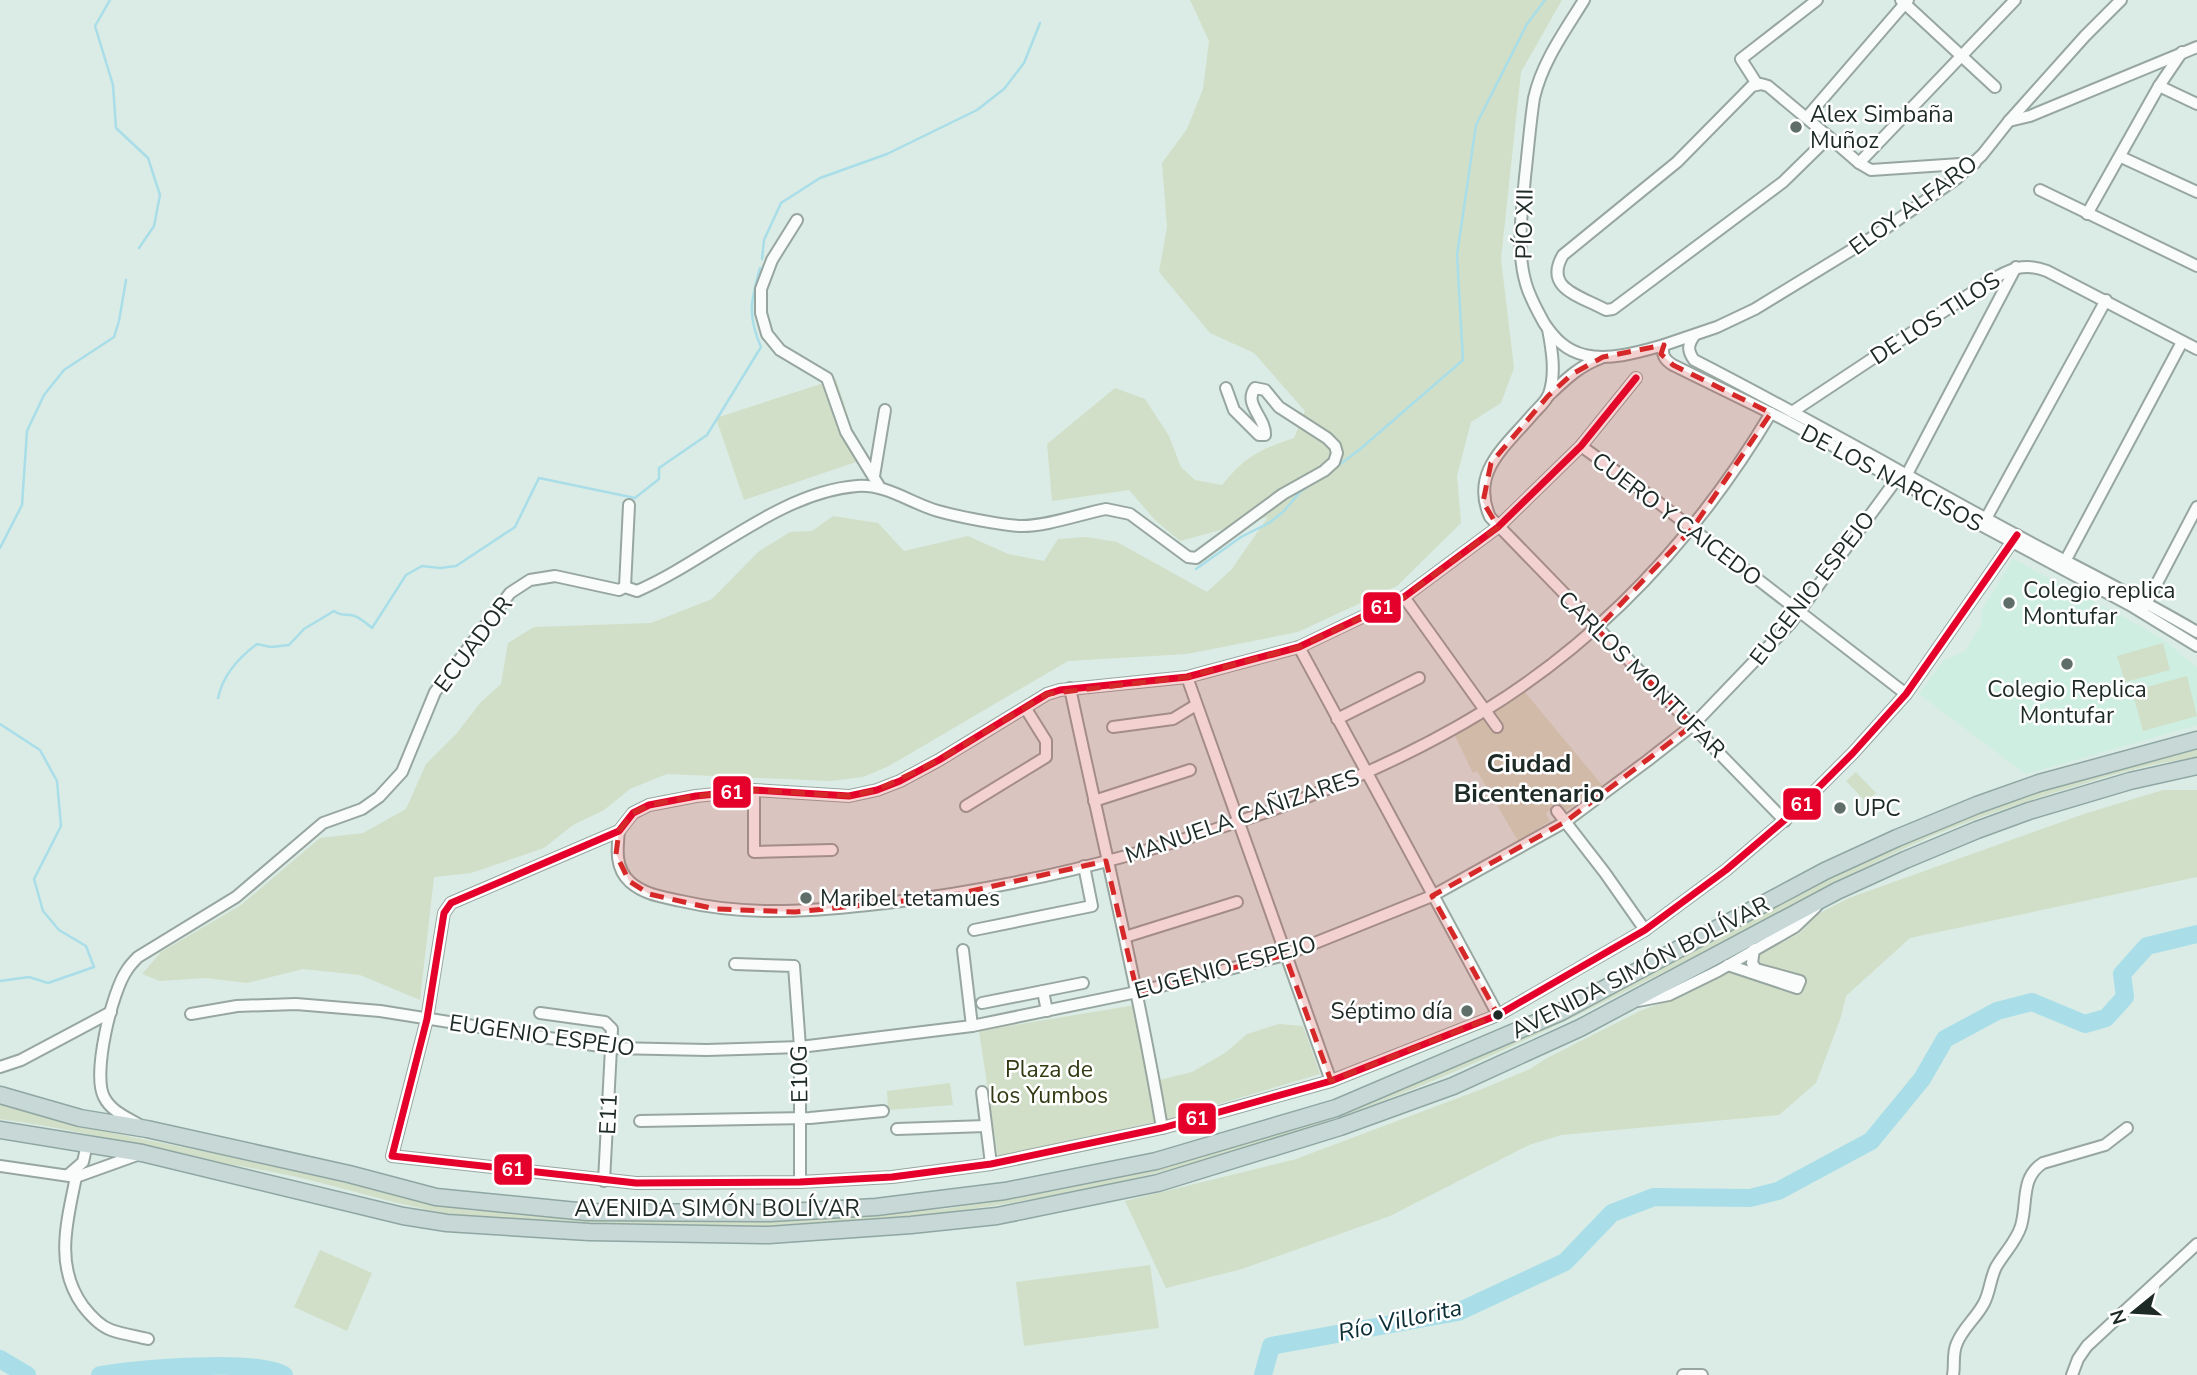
<svg xmlns="http://www.w3.org/2000/svg" width="2197" height="1375" viewBox="0 0 2197 1375" font-family="'Nunito Sans',sans-serif">
  <style>
    .built { fill: #ceeee1 }
    .green { fill: #d1dfc8 }
    .lines { fill: none; stroke-linecap: round; stroke-linejoin: round }
    .stream { stroke: #a9dee9; stroke-width: 2.5 }
    .river { stroke: #a9dee9; stroke-width: 18 }
    .minor-casing { stroke: #98a6a0; stroke-width: 14 }
    .highway-casing { stroke: #8fa6a2; stroke-width: 19 }
    .minor { stroke: #f9fcfb; stroke-width: 10 }
    .highway { stroke: #c7d8d6; stroke-width: 16 }
    .bus-1-casing { stroke: #fff; stroke-width: 12 }
    .bus-1 { stroke: #e4002b; stroke-width: 7 }
    .marked { fill: #d62828; fill-opacity: 0.2; stroke: #d62828; stroke-width: 5; stroke-dasharray: 14 9; stroke-linejoin: round }
    .poi-dot { fill: #5f6e68; stroke: #fff; stroke-width: 2.5 }
    .bus-dot { fill: #1d2a25; stroke: #fff; stroke-width: 2.5 }
    .labels { text-anchor: middle; stroke-width: 5; stroke-linejoin: round; paint-order: stroke }
    .poi-label { font-size: 23px; fill: #1d2a25; stroke: #fff; text-anchor: start }
    .street-label { font-size: 23px; fill: #1d2a25; stroke: #fff }
    .park-label { font-size: 23px; fill: #313a12; stroke: #fff }
    .water-label { font-size: 24px; font-style: italic; fill: #0c2e36; stroke: #fff }
    .quarter-label { font-size: 26px; font-weight: bold; fill: #1d2a25; stroke: #fff }
    .line-badge { stroke: #fff; stroke-width: 2.5 }
    .badge-label { font-size: 19px; text-anchor: middle; font-weight: bold; fill: #fff }
  </style>
  <rect width="100%" height="100%" fill="#daece5"/>
  <polygon class="built" points="2013,559 2129,620 2164,640 2197,668 2197,725 2026,774 1919,694 1943,661 1965,651 1981,625 1982,610"/>
  <g class="green">
    <path d="M1190,0h372l-41,72 -20,187 13,109 -13,35 -30,19 -14,54 4,47 -64,63 -99,46 -111,22 -119,7 -179,105 -26,11 -32,4 -164,-7 -37,15 -26,21 -31,15 -29,23 -73,25 -37,4 -14,123 -60,-25 -57,-6 -56,14 -41,-5 -46,3 -18,-7 19,-22 80,-47 79,-67 43,-5 43,-24 20,-45 30,-30 25,-32 20,-18 7,-41 26,-16 117,-4 61,-24 46,-47 32,-20 22,-1 21,-15 45,7 26,28 64,-15 40,18 36,7 14,-22 29,-2 30,5 90,50 24,-22 37,-53 -88,24 -25,-21 -26,-30 -77,11 -5,-57 68,-56 30,11 24,37 12,31 14,13 27,5c24,-29 37,-35 72,-47l11,-27 -51,-58 -44,-20 -51,-61 8,-45 -5,-64 25,-34 16,-40 6,-48z"/>
    <polygon points="836,379 862,460 744,500 716,418"/>
    <polygon points="2163,643 2170,670 2125,682 2117,656"/>
    <polygon points="2187,676 2197,716 2143,731 2132,691"/>
    <polygon points="1524,691 1602,785 1564,812 1559,805 1546,813 1550,821 1518,841 1477,771 1473,773 1455,736"/>
    <path d="M2197,749v9c-46,4 -91,19 -134,32 -45,14 -88,28 -131,46 -67,29 -131,65 -196,99 -106,55 -212,109 -323,154 -259,105 -521,149 -801,136 -49,-2 -100,-3 -149,-9 -50,-7 -97,-22 -146,-34 -37,-10 -76,-15 -113,-23 -68,-14 -135,-31 -204,-40v-14l98,25 218,44 48,12 16,6 86,18 127,9 114,3 66,-1 170,-12 69,-10 118,-24 69,-18 75,-22 92,-32 162,-68 281,-147 97,-46 93,-37 105,-33z"/>
    <polygon points="1856,772 1876,793 1866,802 1846,781"/>
    <polygon points="2163,790 2197,790 2197,877 1910,938 1846,996 1841,1017 1816,1083 1779,1115 1561,1135 1529,1145 1390,1216 1242,1269 1166,1288 1125,1201 1296,1159 1482,1089 1530,1069 1547,1058 1642,1010 1685,995 1800,933 1818,914 1849,898 2084,814"/>
    <polygon points="1135,1005 1155,1122 998,1157 979,1031"/>
    <polygon points="1279,1024 1303,1026 1320,1074 1165,1120 1159,1080 1192,1072 1225,1053 1247,1034"/>
    <polygon points="950,1083 953,1105 888,1110 887,1091"/>
    <polygon points="320,1250 372,1273 347,1331 294,1307"/>
    <polygon points="1150,1265 1159,1328 1024,1346 1016,1282"/>
  </g>
  <g class="lines">
    <g class="stream">
      <polyline points="110,0 95,26 113,85 116,128 148,158 160,195 154,226 139,248"/>
      <polyline points="762,259 764,240 781,203 820,178 887,154 977,110 1004,89 1024,63 1040,23"/>
      <polyline points="1336,467 1359,450 1463,360 1457,255 1476,125 1527,24 1545,0"/>
      <polyline points="0,548 22,505 27,431 44,395 64,370 114,337 119,321 126,280"/>
      <polyline points="1196,569 1241,537 1269,523 1283,512 1300,492 1313,483"/>
      <path d="M218,698c5,-23 20,-40 39,-54l14,3 18,-2 15,-16 30,-18c7,5 9,3 17,4 8,1 15,8 21,13l34,-53 16,-9 18,2 16,-2 59,-39 24,-49 96,20 24,-19v-11l48,-33 54,-88c-14,-32 -10,-47 -1,-79"/>
      <polyline points="0,724 40,750 57,781 61,826 34,879 43,911 59,930 86,946 94,967 48,983 29,977 0,981"/>
    </g>
    <g class="river">
      <polyline points="0,1359 27,1375"/>
      <path d="M100,1375c35,-6 157,-17 184,0"/>
      <polyline points="1263,1375 1271,1346 1458,1312 1565,1262 1612,1213 1654,1197 1750,1198 1778,1191 1871,1141 1922,1079 1945,1039 1997,1011 2032,1002 2085,1024 2106,1018 2125,997 2122,974 2147,946 2197,934"/>
    </g>
    <g class="minor-casing">
      <g id="minor">
        <path d="M1584,0c-19,31 -42,62 -50,98 -4,26 -6,53 -9,79 -3,35 -9,73 1,107 4,14 11,26 18,39 10,15 22,28 41,32 25,6 54,-3 79,-10"/>
        <polyline points="1901,0 1995,87"/>
        <path d="M2121,0l-36,36 -76,85 -27,34 -26,24 -80,56 -121,74 -38,18 -53,18c-3,10 1,15 9,20l110,54 347,186 67,41"/>
        <polyline points="1757,84 1741,59 1817,0"/>
        <path d="M1761,84l7,2 61,51 -46,45 -170,127 -7,1c-25,-14 -63,-21 -43,-55l114,-93 75,-76z"/>
        <polyline points="2159,86 2197,104"/>
        <polyline points="1807,117 1908,0"/>
        <polyline points="2009,121 2030,116 2197,47"/>
        <polyline points="1829,137 1859,163 1871,170 1975,163"/>
        <polyline points="2121,157 2197,192"/>
        <polyline points="1859,163 2015,0"/>
        <polyline points="2040,190 2197,266"/>
        <polyline points="2087,214 2159,86 2182,52"/>
        <polyline points="797,220 772,260 761,289 761,313 767,334 780,350 827,378 846,432 879,486"/>
        <path d="M1548,329c4,21 8,45 1,65 -3,8 -12,15 -17,21 -27,32 -62,57 -42,102l295,304"/>
        <path d="M1694,336c-6,9 -7,14 0,24 98,50 194,105 291,158 70,39 143,73 212,114"/>
        <polyline points="1636,378 1581,446 1498,527 1404,597 1299,647 1187,677 1060,690 1047,694 939,760 900,781 877,790 849,796 754,790 696,796 649,805 633,813 619,831 451,903 444,913 427,1019 392,1156 636,1183 800,1182 892,1177 991,1164 1162,1128 1331,1081 1498,1015 1645,930 1726,870 1794,812 1853,753 1906,694 2017,535"/>
        <path d="M1548,396c17,-16 31,-30 53,-38"/>
        <path d="M1792,412l196,-130c21,-13 36,-20 59,-11l150,78"/>
        <polyline points="1581,446 1650,496 1906,694"/>
        <polyline points="874,476 885,410"/>
        <polyline points="1905,478 2016,267"/>
        <polyline points="1983,524 2106,300"/>
        <polyline points="2062,567 2182,342"/>
        <polyline points="625,587 629,505"/>
        <polyline points="1404,597 1497,727"/>
        <polyline points="2145,606 2197,507"/>
        <polyline points="1299,647 1498,1015"/>
        <polyline points="1187,677 1331,1081"/>
        <path d="M1070,688c31,147 67,292 92,440"/>
        <polyline points="1337,719 1419,678"/>
        <polyline points="1113,727 1173,719 1196,705"/>
        <polyline points="754,790 754,852 832,850"/>
        <polyline points="1094,801 1190,770"/>
        <polyline points="966,806 1046,757 1046,741 1026,709"/>
        <polyline points="1557,811 1605,873 1645,930"/>
        <path d="M619,831c-2,19 -4,37 11,51 15,13 33,15 51,19 68,16 136,10 205,2 120,-14 240,-43 354,-82 85,-28 167,-63 244,-110 122,-75 214,-176 287,-298"/>
        <polyline points="974,930 1092,906 1084,866"/>
        <polyline points="1125,937 1237,902"/>
        <polyline points="963,950 972,1026"/>
        <polyline points="735,964 794,966 800,1047 800,1182"/>
        <polyline points="1728,965 1797,988 1800,981 1756,969 1752,963 1754,949"/>
        <polyline points="1043,991 1083,983"/>
        <polyline points="1638,1001 1669,995 1718,971 1795,927 1816,907"/>
        <polyline points="982,1003 1043,991 1047,1011"/>
        <polyline points="540,1013 605,1022 612,1029 604,1181"/>
        <polyline points="191,1014 237,1006 296,1004 380,1011 612,1048 707,1050 800,1047 972,1026 1137,992 1285,955 1432,896 1565,822 1647,761 1693,725 1790,624 1896,480"/>
        <polyline points="0,1067 21,1060 111,1012"/>
        <polyline points="982,1092 991,1164"/>
        <polyline points="640,1121 810,1118 883,1111"/>
        <path d="M138,1124c-12,-7 -27,-13 -34,-27 -12,-23 8,-106 23,-127 3,-5 7,-9 11,-13l98,-60 87,-74 39,-14 17,-12 23,-25 33,-80 75,-99 20,-13 25,-4 64,14 6,-3 12,4c70,-30 142,-99 220,-105 30,-2 53,17 81,25 17,5 67,15 84,15 26,0 58,-12 84,-17l24,5 58,43 8,1 87,-64 41,-23 10,-9 3,-9 -2,-7 -8,-8 -48,-31 -14,-17 -10,-2c-12,16 11,30 10,47h-6l-25,-25 -8,-22"/>
        <polyline points="897,1129 986,1126"/>
        <polyline points="0,1166 76,1177 140,1154"/>
        <polyline points="68,1175 83,1162 87,1144"/>
        <path d="M76,1177c-9,44 -22,89 7,129 7,9 17,20 28,24 11,4 25,6 37,9"/>
        <polyline points="1683,1375 1702,1375"/>
        <path d="M1953,1375c2,-10 -1,-22 4,-32 6,-15 20,-26 27,-40 6,-11 6,-24 12,-36 8,-14 20,-25 25,-41 7,-24 -1,-48 22,-63l62,-18 22,-17"/>
        <polyline points="2072,1375 2078,1359 2087,1346 2197,1244"/>
      </g>
    </g>
    <g class="highway-casing">
      <g id="highway">
        <polyline points="0,1095 80,1118 147,1129 349,1174 436,1197 587,1212 770,1213 876,1207 1005,1191 1156,1161 1336,1108 1559,1013 1825,871 1897,838 1977,805 2039,783 2197,740"/>
        <polyline points="0,1130 142,1153 403,1216 447,1223 589,1232 769,1235 911,1225 997,1216 1158,1183 1340,1127 1453,1086 1580,1028 1837,891 1905,860 1977,830 2029,811 2130,781 2197,766"/>
      </g>
    </g>
    <use href="#minor" class="minor"/>
    <use href="#highway" class="highway"/>
    <g class="bus-1-casing">
      <polyline id="bus-1" points="1636,378 1581,446 1498,527 1404,597 1299,647 1187,677 1060,690 1047,694 939,760 900,781 877,790 849,796 754,790 696,796 649,805 633,813 619,831 451,903 444,913 427,1019 392,1156 636,1183 800,1182 892,1177 991,1164 1162,1128 1331,1081 1498,1015 1645,930 1726,870 1794,812 1853,753 1906,694 2017,535"/>
    </g>
    <use href="#bus-1" class="bus-1"/>
  </g>
  <path class="marked" d="M1664,345l-3,9 12,11 98,48 -79,116 -95,100 96,96 -128,97 -133,74 66,119 -167,66 -46,-126 -148,37 -31,-131 -162,36 -149,15 -80,-3 -66,-15 -20,-13 -13,-27 3,-23 14,-18 16,-8 47,-9 58,-6 95,6 28,-6 62,-30 108,-66 140,-17 112,-30 105,-50 94,-70 -15,-25 8,-39 57,-67 24,-22 31,-17z"/>
  <g class="poi-dot">
    <circle cx="1796" cy="127" r="7"/>
    <circle cx="2009" cy="603" r="7"/>
    <circle cx="2067" cy="664" r="7"/>
    <circle cx="1840" cy="808" r="7"/>
    <circle cx="806" cy="898" r="7"/>
    <circle cx="1467" cy="1011" r="7"/>
  </g>
  <circle class="bus-dot" cx="1498" cy="1015" r="6"/>
  <g class="labels">
    <g class="poi-label">
      <text x="1810" y="122">Alex Simbaña<tspan x="1810" dy="26">Muñoz</tspan></text>
      <text x="2023" y="598">Colegio replica<tspan x="2023" dy="26">Montufar</tspan></text>
      <text x="2067" y="697" text-anchor="middle">Colegio Replica<tspan x="2067" dy="26">Montufar</tspan></text>
      <text x="1854" y="816">UPC</text>
      <text x="820" y="906">Maribel tetamues</text>
      <text x="1453" y="1019" text-anchor="end">Séptimo día</text>
    </g>
    <g class="street-label">
      <text transform="translate(1913 205) rotate(-36)" y="8">ELOY ALFARO</text>
      <text transform="translate(1524 224) rotate(-89)" y="8">PÍO XII</text>
      <text transform="translate(1935 318) rotate(-33)" y="8">DE LOS TILOS</text>
      <text transform="translate(1892 478) rotate(28)" y="8">DE LOS NARCISOS</text>
      <text transform="translate(1677 519) rotate(37)" y="8">CUERO Y CAICEDO</text>
      <text transform="translate(1812 588) rotate(-52)" y="8">EUGENIO ESPEJO</text>
      <text transform="translate(473 644) rotate(-53)" y="8">ECUADOR</text>
      <text transform="translate(1642 674) rotate(45)" y="8">CARLOS MONTUFAR</text>
      <text transform="translate(1242 816) rotate(-19)" y="8">MANUELA CAÑIZARES</text>
      <text transform="translate(1225 967) rotate(-15)" y="8">EUGENIO ESPEJO</text>
      <text transform="translate(1640 967) rotate(-27)" y="8">AVENIDA SIMÓN BOLÍVAR</text>
      <text transform="translate(542 1035) rotate(8)" y="8">EUGENIO ESPEJO</text>
      <text transform="translate(799 1074) rotate(-91)" y="8">E10G</text>
      <text transform="translate(608 1114) rotate(-87)" y="8">E11</text>
      <text x="717" y="1216">AVENIDA SIMÓN BOLÍVAR</text>
    </g>
    <g class="park-label">
      <text x="1049" y="1077">Plaza de<tspan x="1049" dy="26">los Yumbos</tspan></text>
    </g>
    <g class="water-label">
      <text transform="translate(1400 1320) rotate(-12)" y="8">Río Villorita</text>
    </g>
    <g class="quarter-label">
      <text x="1529" y="772">Ciudad<tspan x="1529" dy="30">Bicentenario</tspan></text>
    </g>
  </g>
  <g class="line-badge">
    <rect x="1362" y="591" width="40" height="33" rx="7" fill="#e4002b"/>
    <rect x="712" y="775" width="40" height="34" rx="7" fill="#e4002b"/>
    <rect x="1782" y="787" width="40" height="34" rx="7" fill="#e4002b"/>
    <rect x="1177" y="1102" width="40" height="33" rx="7" fill="#e4002b"/>
    <rect x="493" y="1153" width="40" height="33" rx="7" fill="#e4002b"/>
  </g>
  <g class="badge-label">
    <text x="1382" y="614">61</text>
    <text x="732" y="799">61</text>
    <text x="1802" y="811">61</text>
    <text x="1197" y="1125">61</text>
    <text x="513" y="1176">61</text>
  </g>
  <g transform="translate(2134 1312) rotate(252)" stroke="#ffffff" stroke-width="5" paint-order="stroke">
  <path d="M0-5L12 26L0 18L-12 26Z" fill="#1d2a25"/>
  <text y="-10" font-size="19" font-weight="bold" text-anchor="middle" fill="#1d2a25">N</text>
  </g>
</svg>
